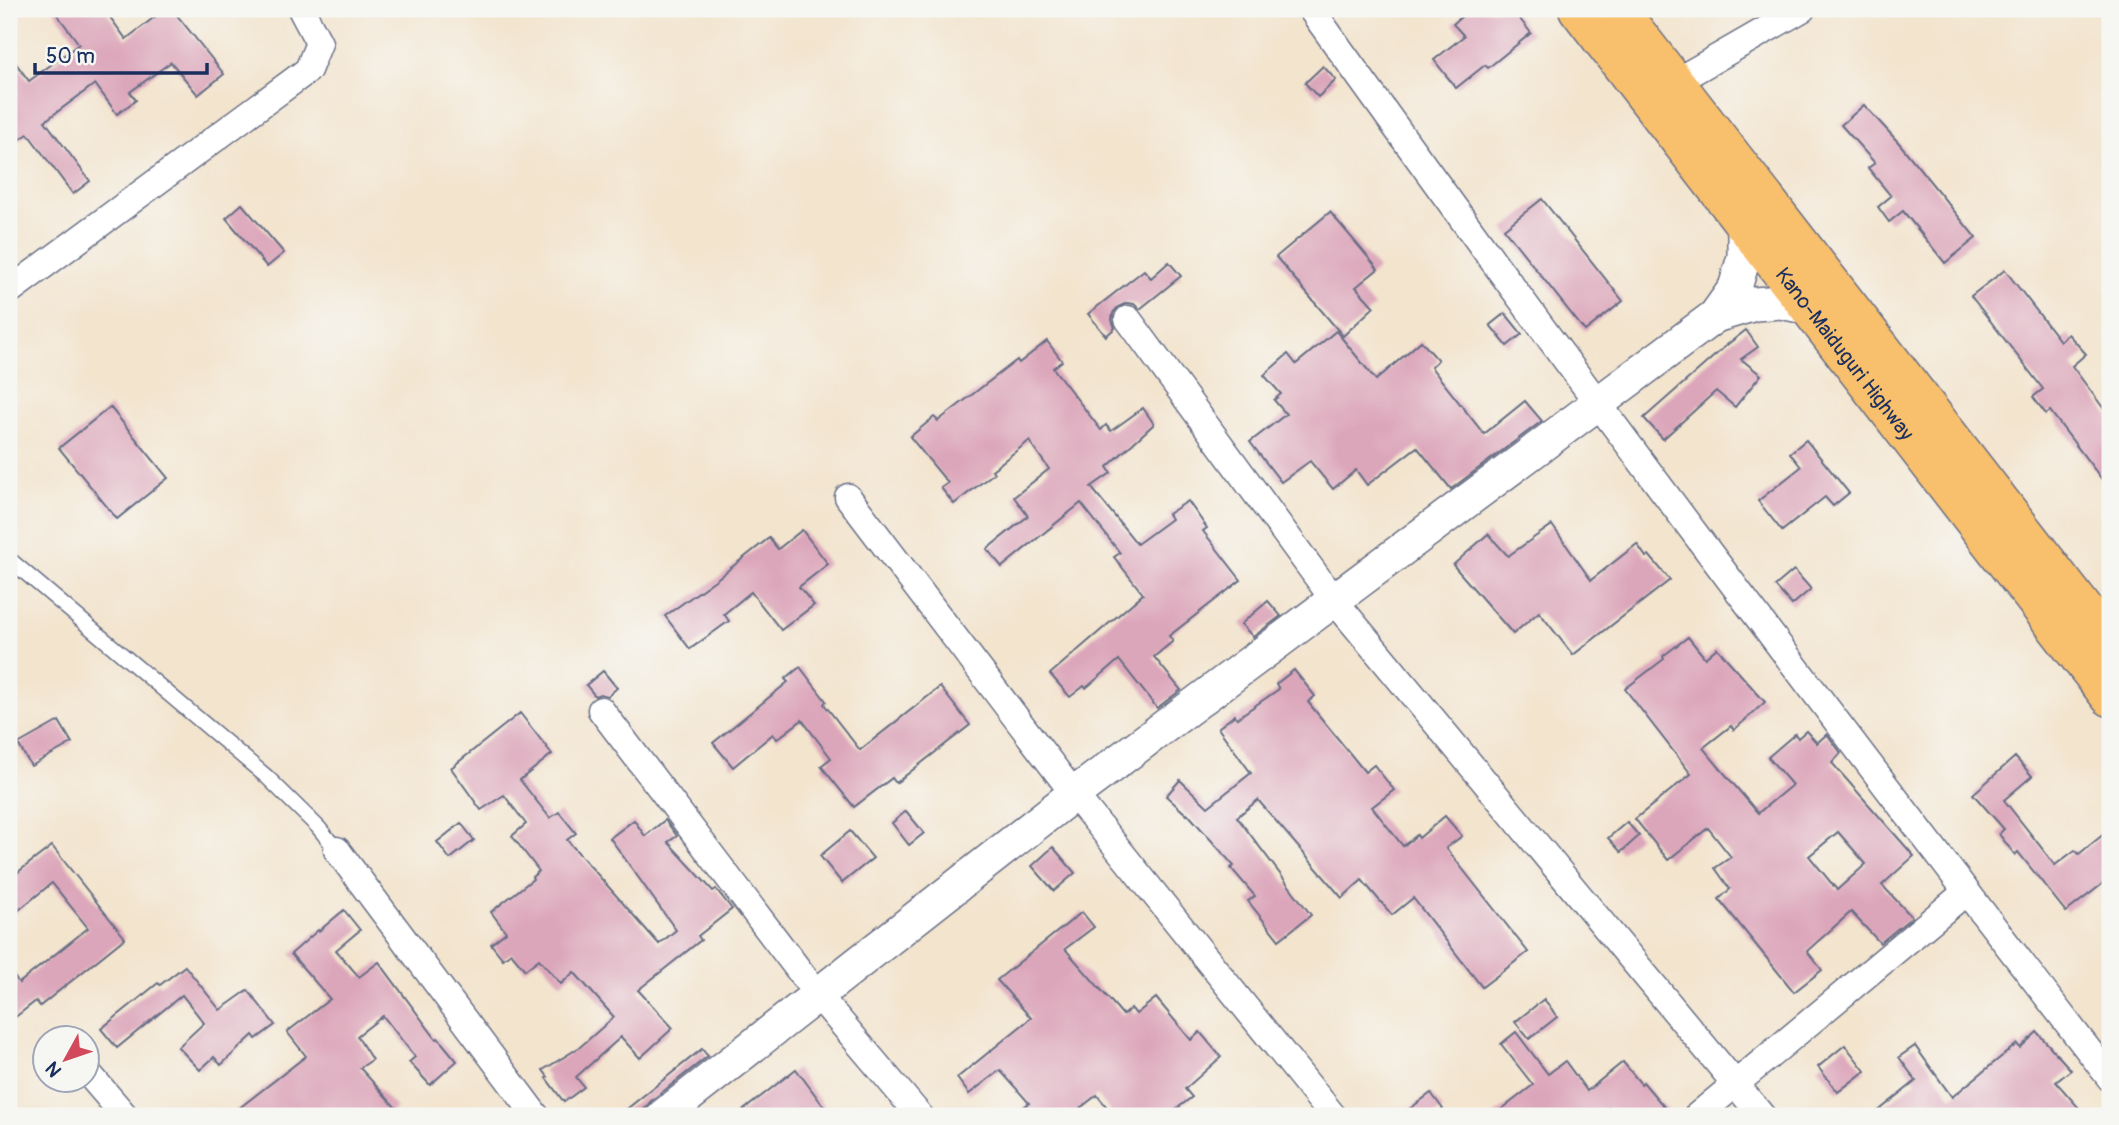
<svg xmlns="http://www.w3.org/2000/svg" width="2119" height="1125" viewBox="0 0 2119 1125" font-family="Pangolin,sans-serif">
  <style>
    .building { fill: #dca6ba; fill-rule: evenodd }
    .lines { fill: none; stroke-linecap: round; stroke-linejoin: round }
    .service-casing { stroke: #676e85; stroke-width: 17 }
    .minor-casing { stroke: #676e85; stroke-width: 29 }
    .tertiary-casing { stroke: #676e85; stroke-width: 36 }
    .trunk-casing { stroke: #676e85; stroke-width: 41 }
    .service { stroke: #fff; stroke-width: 14 }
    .minor { stroke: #fff; stroke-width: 26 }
    .tertiary { stroke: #fff; stroke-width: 33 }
    .trunk { stroke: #f8bf6c; stroke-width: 38 }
    .labels { text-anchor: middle; stroke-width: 7; stroke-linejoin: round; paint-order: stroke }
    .street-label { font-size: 21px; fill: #1b2f5e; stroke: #f6f6f2 }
  </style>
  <rect width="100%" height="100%" fill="#f6f6f2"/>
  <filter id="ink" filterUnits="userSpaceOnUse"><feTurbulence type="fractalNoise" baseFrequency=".0143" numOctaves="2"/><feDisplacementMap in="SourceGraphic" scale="14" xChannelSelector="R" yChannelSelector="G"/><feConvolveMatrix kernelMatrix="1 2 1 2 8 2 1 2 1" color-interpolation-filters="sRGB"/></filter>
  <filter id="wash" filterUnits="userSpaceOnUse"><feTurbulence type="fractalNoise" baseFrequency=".00686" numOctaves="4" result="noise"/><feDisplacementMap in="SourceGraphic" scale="28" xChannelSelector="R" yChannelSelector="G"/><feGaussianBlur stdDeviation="1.57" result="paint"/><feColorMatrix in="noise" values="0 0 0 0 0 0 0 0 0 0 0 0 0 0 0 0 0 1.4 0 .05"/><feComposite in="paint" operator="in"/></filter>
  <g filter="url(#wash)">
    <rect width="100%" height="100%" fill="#f3e4ce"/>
    <g id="blocks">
      <g class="building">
        <polygon points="53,9 104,9 126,39 165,9 172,9 224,74 198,95 171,62 130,92 136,100 117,114 95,84 45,121 90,181 73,194 28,134 19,140 9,126 9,54 29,81 79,44"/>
        <polygon points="1470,9 1512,9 1531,33 1488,68 1485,65 1456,88 1434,60 1464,36 1453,24"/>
        <polygon points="1323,66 1336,80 1318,97 1305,83"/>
        <polygon points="1864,105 1899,143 1976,238 1945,263 1903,211 1889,222 1878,207 1891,196 1868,168 1875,163 1841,125"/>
        <polygon points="1542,199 1623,301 1585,331 1504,229"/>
        <polygon points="242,204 284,253 267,267 226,218"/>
        <polygon points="1330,212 1378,269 1356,287 1374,307 1343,336 1276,257"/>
        <polygon points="1169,262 1181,276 1140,309 1134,304 1127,303 1118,307 1113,313 1112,320 1115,328 1106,336 1088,314 1144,270 1151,278"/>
        <polygon points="2005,270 2060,341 2068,334 2086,354 2072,366 2110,417 2110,490 2050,411 2046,414 2033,397 2043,389 1971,296"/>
        <polygon points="1505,313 1522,334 1507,346 1490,325"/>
        <polygon points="1746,330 1758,347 1741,359 1761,375 1735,407 1716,391 1663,439 1644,418 1728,344"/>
        <polygon points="1336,331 1376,380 1421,341 1438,360 1431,367 1484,434 1525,401 1542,421 1451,489 1417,447 1367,485 1356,470 1333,489 1310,461 1281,482 1250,442 1286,414 1274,400 1281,394 1264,375 1288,354 1296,364"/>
        <polygon points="1047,341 1062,361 1053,368 1101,430 1106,425 1111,431 1143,408 1154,424 1107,467 1111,473 1091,487 1137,544 1171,519 1168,514 1188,501 1207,528 1203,531 1241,580 1169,636 1173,641 1154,657 1181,690 1157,708 1119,660 1086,688 1084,686 1070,697 1050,674 1143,594 1114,557 1120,553 1081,503 1002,567 987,549 1028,516 1014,497 1049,469 1029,441 992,470 994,473 954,504 941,488 948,483 910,437 934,417 938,421 1017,360 1019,363"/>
        <polygon points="110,407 168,478 117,519 59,448"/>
        <polygon points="1806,440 1849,493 1833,506 1825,497 1782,531 1758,501 1801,467 1790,453"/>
        <polygon points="1552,525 1591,580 1637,544 1646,557 1649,555 1670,580 1573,655 1539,612 1513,634 1453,565 1488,534 1508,556"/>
        <polygon points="802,530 828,564 799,587 814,605 781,630 751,592 724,614 729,621 690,649 665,616 718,578 769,538 778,549"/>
        <polygon points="1794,570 1811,589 1792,605 1775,586"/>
        <polygon points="1268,601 1281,616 1253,637 1241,624"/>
        <path d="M1688,637l17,21 12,-10 48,54 -31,28 -3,-4 -28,22 55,65 34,-28 -24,-28 27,-23 3,4 8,-7 11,12 10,-9 14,19 -9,10 82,93 -32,29 30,32 -32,26 -29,-31 -44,39 15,19 -28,22 -75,-93 11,-10 -15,-21 16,-11 -23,-29 -40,32 -33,-41 56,-45 -66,-85 39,-30 -1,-3zM1838,832l28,32 -29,26 -28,-34z"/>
        <polygon points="800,667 826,701 824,704 860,750 940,687 970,725 896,783 892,778 854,807 821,766 831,758 802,720 777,739 773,734 733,767 713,743 788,682 785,679"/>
        <polygon points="1294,670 1315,696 1308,702 1365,772 1374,765 1394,790 1372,807 1403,846 1417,835 1419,838 1445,816 1462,836 1446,848 1528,952 1482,987 1413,898 1392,915 1362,880 1342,898 1258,800 1237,817 1311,915 1279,940 1248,901 1255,896 1231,868 1234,866 1188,814 1187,815 1166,796 1180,780 1208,807 1251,773 1218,728 1235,715 1237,718 1279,689 1276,684"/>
        <polygon points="603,671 617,688 608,696 600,694 595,696 586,685"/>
        <polygon points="520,713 552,754 520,780 550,818 559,812 576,833 567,840 659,944 676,930 610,838 634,820 645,836 665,820 677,836 668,842 713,891 716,889 732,909 698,936 701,940 638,990 673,1028 640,1058 621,1037 576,1077 584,1087 564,1102 546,1078 548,1077 543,1070 580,1047 614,1017 574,972 561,984 539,959 525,970 511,953 503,959 491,944 506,932 491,912 533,879 532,877 539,871 512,836 526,824 504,795 481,810 451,768"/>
        <polygon points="59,721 72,743 31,766 18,744"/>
        <polygon points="2015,757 2032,776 2004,800 2055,865 2075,850 2079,854 2110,829 2110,878 2066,912 2018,852 2015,855 1999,834 2004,829 1973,794"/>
        <polygon points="906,811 924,833 909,845 892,823"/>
        <polygon points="1627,822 1639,836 1621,852 1608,838"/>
        <polygon points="461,823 474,840 450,859 437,842"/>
        <polygon points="850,831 873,858 842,883 820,856"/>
        <polygon points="52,846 125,938 40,1006 36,1001 9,1022 9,970 19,983 88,928 52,883 9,918 9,879"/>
        <polygon points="1053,847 1075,873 1054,891 1032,866"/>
        <polygon points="344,910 360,930 336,950 359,977 379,962 436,1039 438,1038 457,1061 430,1085 409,1062 415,1057 383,1016 357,1036 372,1060 360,1068 396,1108 387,1116 229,1116 306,1056 287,1032 330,999 291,954 318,930 319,931"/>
        <polygon points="1082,912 1094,927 1065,949 1123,1015 1131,1008 1136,1014 1156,998 1191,1040 1200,1032 1221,1057 1185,1089 1192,1097 1167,1116 1114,1116 1097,1095 1070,1116 1012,1116 1029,1103 1000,1070 969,1094 957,1078 1031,1018 997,980"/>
        <polygon points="185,966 220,1010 248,990 275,1025 256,1039 253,1035 221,1065 214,1057 200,1070 178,1047 204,1023 182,995 117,1048 101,1029 158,983 160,985"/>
        <polygon points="1544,999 1557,1017 1529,1039 1515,1022"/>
        <polygon points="1516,1032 1548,1074 1565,1061 1587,1091 1623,1062 1641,1084 1643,1082 1672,1116 1616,1116 1609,1108 1600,1116 1493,1116 1533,1085 1501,1044"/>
        <polygon points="2037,1032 2071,1070 2056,1082 2086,1116 1872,1116 1916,1081 1899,1057 1915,1046 1952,1097 2017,1044 2020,1048"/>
        <polygon points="1845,1045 1865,1071 1838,1092 1818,1067"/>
        <polygon points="702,1049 708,1056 651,1101 645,1108 644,1116 618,1116"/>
        <polygon points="796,1069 825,1108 815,1116 736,1116"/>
        <polygon points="1431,1093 1443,1109 1433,1116 1400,1116"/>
      </g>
    </g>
  </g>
  <g filter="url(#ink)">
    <use href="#blocks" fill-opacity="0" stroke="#676e85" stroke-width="2"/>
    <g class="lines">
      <g class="service-casing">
        <polyline id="service" points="9,559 267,777 318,827 337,850"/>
      </g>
      <g class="minor-casing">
        <g id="minor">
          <path d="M1311,9c258,362 527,717 799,1069"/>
          <polyline points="1675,82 1802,9"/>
          <polyline points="9,291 308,70 319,43 301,9"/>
          <polyline points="1128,319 1334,600 1762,1116"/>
          <polyline points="848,497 1074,794 1333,1116"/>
          <polyline points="601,710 817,994 920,1116"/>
          <polyline points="337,850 536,1116"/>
          <polyline points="88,1073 125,1116"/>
          <polyline points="1697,1116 1966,892"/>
        </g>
      </g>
      <g class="tertiary-casing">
        <g id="tertiary">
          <polyline points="1715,316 1755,304 1781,302 1810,308"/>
          <polyline points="663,1116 1074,794 1715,316 1735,288 1744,257 1744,222"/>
        </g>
      </g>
      <g class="trunk-casing">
        <g id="trunk">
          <path id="s1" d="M1578,9l532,688"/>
          <polyline points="1618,9 2110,643"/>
        </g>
      </g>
      <use href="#service" class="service"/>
      <use href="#minor" class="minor"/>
      <use href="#tertiary" class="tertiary"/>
      <use href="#trunk" class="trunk"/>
    </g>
  </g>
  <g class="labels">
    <g class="street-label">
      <text dy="7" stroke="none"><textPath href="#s1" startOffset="436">Kano-Maiduguri Highway</textPath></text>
    </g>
  </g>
  <rect width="2119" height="1125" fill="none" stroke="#f6f6f2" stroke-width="35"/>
  <g transform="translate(66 1059) rotate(230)"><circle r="33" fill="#f6f6f2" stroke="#9ea6b7" stroke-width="2"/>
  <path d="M0-5L12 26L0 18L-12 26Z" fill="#d1495b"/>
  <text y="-10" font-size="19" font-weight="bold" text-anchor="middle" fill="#1b2f5e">N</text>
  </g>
  <path d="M35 63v10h172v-10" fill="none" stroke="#1b2f5e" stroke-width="3.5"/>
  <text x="46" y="63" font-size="21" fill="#1b2f5e" stroke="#f6f6f2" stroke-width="5" paint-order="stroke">50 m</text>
</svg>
